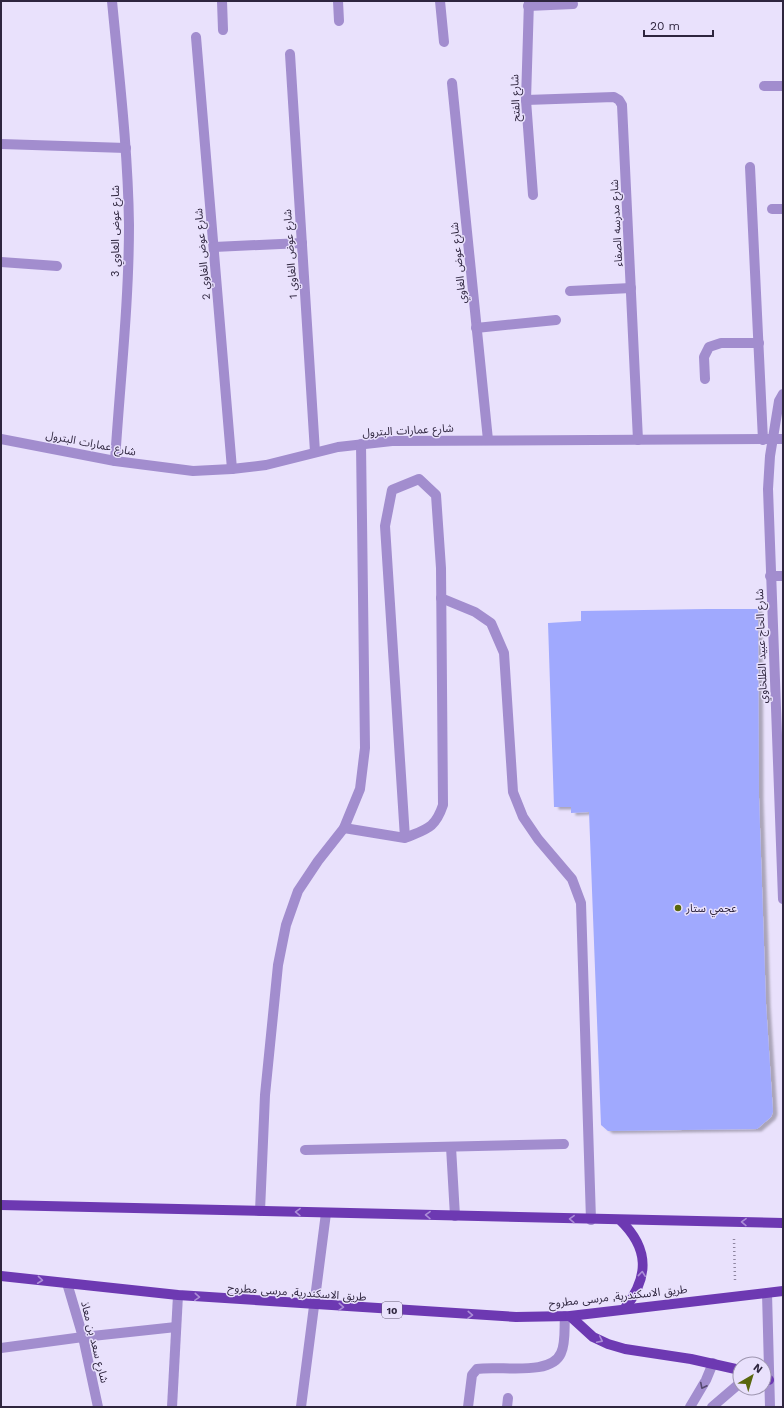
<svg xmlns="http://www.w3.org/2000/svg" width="784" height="1408" viewBox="0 0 784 1408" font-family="'Work Sans','Noto Sans Arabic',sans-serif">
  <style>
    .building { fill: #a0a9fe; filter: url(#shadow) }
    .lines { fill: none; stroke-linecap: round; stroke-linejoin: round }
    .path { stroke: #8e85a0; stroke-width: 2.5; stroke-dasharray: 1 3; stroke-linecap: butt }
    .minor { stroke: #a28dce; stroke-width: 10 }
    .major { stroke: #6d39b2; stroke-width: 10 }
    .oneway { stroke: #ab8dd7 }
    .oneway2 { stroke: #574970 }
    .poi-dot { fill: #59670d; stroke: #e9e1fc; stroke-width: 1.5 }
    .labels { text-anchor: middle; stroke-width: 3; stroke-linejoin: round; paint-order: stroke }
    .shield { fill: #e9e1fc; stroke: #665d77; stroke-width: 1 }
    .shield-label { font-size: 10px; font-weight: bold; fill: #2e253e }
    .street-label { font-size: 11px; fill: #2e253e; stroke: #e9e1fc }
    .poi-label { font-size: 11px; fill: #2e253e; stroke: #e9e1fc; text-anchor: start }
  </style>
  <defs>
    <filter id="shadow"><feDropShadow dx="4.5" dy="2.5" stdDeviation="1" flood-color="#0004"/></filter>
  </defs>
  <rect width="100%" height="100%" fill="#e9e1fc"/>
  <polygon class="building" points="707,609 758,609 759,798 766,1004 773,1112 771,1117 757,1129 608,1131 601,1125 589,812 571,813 571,807 554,807 548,623 581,621 581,611"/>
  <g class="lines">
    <polyline class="path" points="734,1239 735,1280"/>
    <g class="minor">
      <path d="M112,1c7,74 16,149 17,224 0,78 -9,157 -14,236"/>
      <polyline points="222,1 223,30"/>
      <polyline points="338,1 339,21"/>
      <polyline points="440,1 444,42"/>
      <polyline points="529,1 526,100 533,195"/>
      <polyline points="528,6 573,4"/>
      <polyline points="196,37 232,469"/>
      <polyline points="290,54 315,452"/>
      <polyline points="452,83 488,440"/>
      <polyline points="764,86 783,86"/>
      <polyline points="526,100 614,97 619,100 622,105 638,440"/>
      <polyline points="1,144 126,148"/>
      <polyline points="750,167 763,440"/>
      <polyline points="772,209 783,209"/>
      <polyline points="214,247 302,243"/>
      <polyline points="1,262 57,266"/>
      <polyline points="570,291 631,288"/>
      <polyline points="476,328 556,320"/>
      <polyline points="705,379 704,357 709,347 721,343 759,343"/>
      <polyline points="783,394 779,401 770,456 768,489 783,899"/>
      <polyline points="1,439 115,461 193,471 232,469 266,465 338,447 392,441 783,439"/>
      <polyline points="770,576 783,576"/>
      <polyline points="441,598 475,612 491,623 504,653 513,792 523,817 538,839 572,879 581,903 591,1220"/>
      <path d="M344,828l61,10 -20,-312 7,-36 27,-11 17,16 5,73 2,237c-8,24 -17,24 -38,33"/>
      <polyline points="451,1147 455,1216"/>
      <polyline points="305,1150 564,1144"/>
      <polyline points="260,1211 265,1095 278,965 286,925 298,891 318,861 344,828 360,789 365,748 361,444"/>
      <polyline points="67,1283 83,1337 98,1407"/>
      <polyline points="767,1293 770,1407"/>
      <polyline points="1,1348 83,1337 176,1327"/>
      <polyline points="172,1407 178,1295"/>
      <polyline points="301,1407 326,1213"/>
      <path d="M468,1407l4,-32 5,-6c22,-4 74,8 84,-16 5,-10 3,-26 4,-37"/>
      <polyline points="507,1407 508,1398"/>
      <polyline points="690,1407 706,1380 713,1363"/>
      <polyline points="712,1407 740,1383"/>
    </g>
    <g class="major">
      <polyline points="1,1205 783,1223"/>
      <path d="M620,1220c29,28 30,56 5,88"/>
      <polyline points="1,1276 178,1295 516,1317 570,1316 783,1291"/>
      <polyline points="570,1316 593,1337 608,1344 625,1349 691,1359 740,1370"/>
      <polyline points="764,1378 769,1380"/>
    </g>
  </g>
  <defs><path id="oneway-chevron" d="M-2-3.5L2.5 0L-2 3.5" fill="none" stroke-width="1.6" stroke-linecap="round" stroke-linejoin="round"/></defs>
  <g class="oneway">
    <use href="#oneway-chevron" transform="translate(298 1212) rotate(-179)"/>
    <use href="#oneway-chevron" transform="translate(428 1215) rotate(-179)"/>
    <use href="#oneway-chevron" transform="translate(572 1219) rotate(-178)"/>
    <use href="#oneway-chevron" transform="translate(744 1222) rotate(-179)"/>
    <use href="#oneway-chevron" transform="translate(642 1274) rotate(-84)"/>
    <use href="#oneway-chevron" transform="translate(40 1280) rotate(6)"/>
    <use href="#oneway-chevron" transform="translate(197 1297) rotate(4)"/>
    <use href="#oneway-chevron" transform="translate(341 1307) rotate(4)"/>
    <use href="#oneway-chevron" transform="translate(470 1315) rotate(3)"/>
    <use href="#oneway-chevron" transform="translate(600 1340) rotate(26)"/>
  </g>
  <use class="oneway2" href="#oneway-chevron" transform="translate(703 1386) rotate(117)"/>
  <circle class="poi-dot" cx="678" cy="908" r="4"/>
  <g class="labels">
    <rect class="shield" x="382" y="1302" width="20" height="16" rx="3"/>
    <g class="shield-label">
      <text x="392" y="1314">10</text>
    </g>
    <g class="street-label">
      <text transform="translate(515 98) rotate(-92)" y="4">شارع الفتح</text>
      <text transform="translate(616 223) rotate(-93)" y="4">شارع مدرسه الصفاء</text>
      <text transform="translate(115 231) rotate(-90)" y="4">شارع عوض الغاوي 3</text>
      <text transform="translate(202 254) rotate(-95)" y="4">شارع عوض الغاوي 2</text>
      <text transform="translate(290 254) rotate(-94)" y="4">شارع عوض الغاوي 1</text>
      <text transform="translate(458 263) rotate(-96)" y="4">شارع عوض الغاوي</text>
      <text transform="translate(408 430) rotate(-3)" y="4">شارع عمارات البترول</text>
      <text transform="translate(91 443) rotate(11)" y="4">شارع عمارات البترول</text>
      <text transform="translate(761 646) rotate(-92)" y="4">شارع الحاج عبيد الطلخاوي</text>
      <text transform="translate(297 1292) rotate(4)" y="4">طريق الاسكندرية, مرسى مطروح</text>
      <text transform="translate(618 1296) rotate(-6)" y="4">طريق الاسكندرية, مرسى مطروح</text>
      <text transform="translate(95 1342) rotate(76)" y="4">شارع سعد بن معاذ</text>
    </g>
    <g class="poi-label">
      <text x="686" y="912">عجمي ستار</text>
    </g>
  </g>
  <rect width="784" height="1408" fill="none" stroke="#2e253e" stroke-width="4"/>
  <g transform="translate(752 1376) rotate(38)"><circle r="19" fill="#e9e1fc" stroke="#9e96b0"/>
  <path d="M0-3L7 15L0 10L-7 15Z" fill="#59670d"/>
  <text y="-6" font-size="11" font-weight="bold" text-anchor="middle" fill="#2e253e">N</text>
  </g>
  <path d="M644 30v6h69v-6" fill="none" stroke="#2e253e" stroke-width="2"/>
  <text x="650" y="30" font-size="12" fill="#2e253e" stroke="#e9e1fc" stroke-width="3" paint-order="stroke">20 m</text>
</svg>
